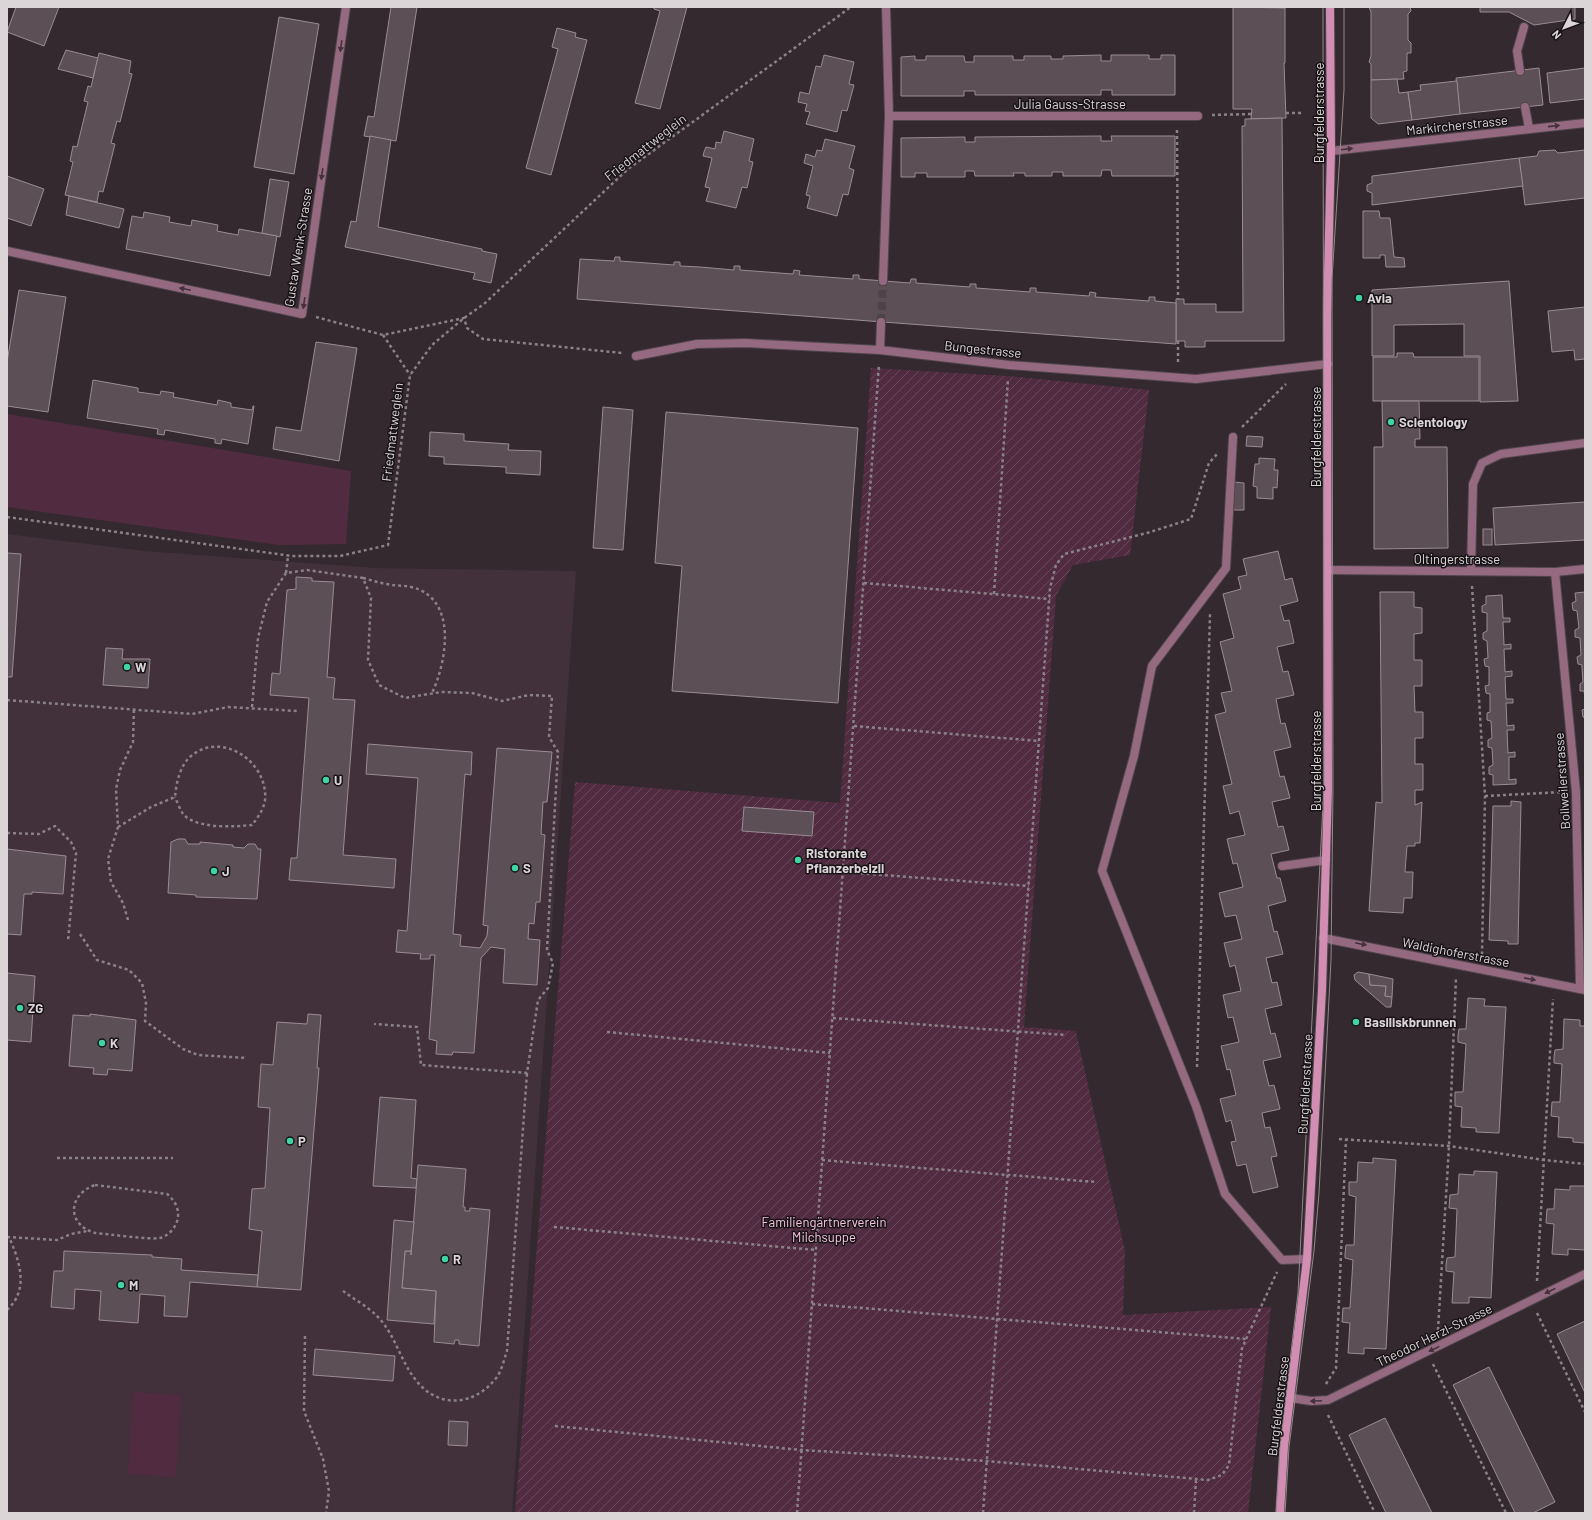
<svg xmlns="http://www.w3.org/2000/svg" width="1592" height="1520" viewBox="0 0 1592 1520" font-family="Barlow,sans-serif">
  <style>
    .built { fill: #42303a }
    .park { fill: #512c41 }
    .garden { fill: url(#garden-furrows) }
    .building { fill: #5c4f55; stroke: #9b8c94 }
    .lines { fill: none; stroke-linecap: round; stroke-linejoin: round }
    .minor-tunnel { stroke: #4d4348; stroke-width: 8; stroke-dasharray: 8 4; stroke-linecap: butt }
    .service-casing { stroke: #4f454a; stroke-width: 10 }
    .minor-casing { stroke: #4f454a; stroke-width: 10 }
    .secondary-casing { stroke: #4f454a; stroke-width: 10 }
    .path { stroke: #8b8287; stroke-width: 2.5; stroke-dasharray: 3 3; stroke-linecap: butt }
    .service { stroke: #956a81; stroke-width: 8 }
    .minor { stroke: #956a81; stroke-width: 8 }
    .secondary { stroke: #d18db2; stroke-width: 8 }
    .tram { stroke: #91888c; stroke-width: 1 }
    .oneway { fill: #44313b }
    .poi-dot { fill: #3fd4a2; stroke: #181316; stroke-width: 1.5 }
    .labels { text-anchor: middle; stroke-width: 3; stroke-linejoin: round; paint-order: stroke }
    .street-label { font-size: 13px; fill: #dcd5d8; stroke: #181316 }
    .poi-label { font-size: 13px; font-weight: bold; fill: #dcd5d8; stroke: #181316; text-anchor: start }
    .park-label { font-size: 13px; fill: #f6c4de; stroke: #181316 }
  </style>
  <defs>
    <pattern id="garden-furrows" width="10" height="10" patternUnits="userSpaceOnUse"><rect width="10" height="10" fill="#512c41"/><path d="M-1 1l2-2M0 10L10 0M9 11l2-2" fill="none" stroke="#694a5c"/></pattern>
  </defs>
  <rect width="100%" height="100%" fill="#34292f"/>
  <polygon class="built" points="7,534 145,551 375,568 576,571 512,1513 7,1513"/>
  <g class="park">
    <polygon points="7,414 351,471 346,544 279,545 7,507"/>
    <polygon points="133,1392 181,1395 176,1477 128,1474"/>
  </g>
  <polygon class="garden" points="871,368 1008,376 1149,390 1130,555 1073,565 1056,596 1024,1027 1076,1031 1125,1251 1123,1315 1271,1307 1248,1513 515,1513 575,782 840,803"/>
  <g class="building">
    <polygon points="16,7 59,7 44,46 7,32"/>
    <polygon points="391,7 417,7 396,141 364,136 368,116 374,117"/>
    <polygon points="654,7 687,7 660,109 635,103 660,11 654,9"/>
    <polygon points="1234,7 1285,8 1285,63 1284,63 1286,118 1251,119 1252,109 1233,109 1233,8"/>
    <polygon points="1369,7 1410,7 1411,11 1408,14 1408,40 1411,43 1411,53 1407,53 1407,71 1403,72 1404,79 1371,80 1371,64 1369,62 1371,56 1371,12"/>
    <polygon points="1480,7 1575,7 1575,19 1534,25 1509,12 1480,12"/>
    <polygon points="279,17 319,24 294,174 254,167"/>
    <polygon points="557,28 576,33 575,37 587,40 551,175 526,168 558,49 552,47"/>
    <polygon points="66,50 98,58 93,78 58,69"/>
    <polygon points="99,53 131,61 129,73 132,74 120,122 117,121 111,143 115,144 103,192 99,191 97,202 65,195 73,162 70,161 73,146 77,147 88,102 84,101 88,86 91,87"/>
    <polygon points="824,55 854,62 849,84 854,85 847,111 842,110 837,132 806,124 810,112 805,111 807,104 798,102 800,92 809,94 816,66 821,67"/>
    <polygon points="1101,55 1101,61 1111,61 1111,55 1149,55 1149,59 1161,59 1161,55 1175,55 1175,95 1112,95 1112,90 1101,90 1101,95 975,95 975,91 964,91 964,96 901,96 901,57 915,56 915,60 926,60 926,56 964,56 965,62 974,62 974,56 1013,56 1013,60 1024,60 1024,56 1051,56 1051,59 1063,59 1063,56"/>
    <polygon points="1539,68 1543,105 1460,114 1456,78"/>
    <polygon points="1585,68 1585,99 1550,103 1547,73"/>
    <polygon points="1397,79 1399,93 1408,92 1412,120 1378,124 1371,118 1371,80"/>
    <polygon points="1457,81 1460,114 1412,120 1408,92 1421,90 1420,85"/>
    <polygon points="1282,118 1284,341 1205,341 1205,347 1185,347 1185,341 1176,341 1176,299 1184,299 1184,304 1216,304 1216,312 1243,312 1242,126 1245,126 1245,119"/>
    <polygon points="724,131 754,139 749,161 753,162 747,188 742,187 736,208 706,201 710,188 705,187 712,158 703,156 704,152 706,147 715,149 716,142 721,143"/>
    <polygon points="370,136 391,140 378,227 482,249 482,251 497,254 491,283 473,279 475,273 345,247 351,221 356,222"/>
    <polygon points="1101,136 1101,141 1112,141 1111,136 1175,136 1175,176 1112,176 1111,170 1102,170 1101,176 1063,176 1063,172 1052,172 1052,176 1025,176 1025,173 1013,173 1014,176 975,176 974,171 965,171 965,177 927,177 927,173 915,173 915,177 901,177 901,138 965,137 965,142 975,142 975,137"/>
    <polygon points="825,139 855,146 849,168 854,170 848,195 843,194 837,216 807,208 810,196 806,195 813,166 804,163 806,154 815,157 817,150 822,151"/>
    <polygon points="1555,150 1558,153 1585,150 1585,198 1525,205 1519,158 1537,156 1539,151"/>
    <polygon points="1519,158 1523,186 1372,205 1372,193 1367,191 1367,185 1372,183 1372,176"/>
    <polygon points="7,176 44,189 31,226 7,218"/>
    <polygon points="270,179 289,182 280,237 262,233"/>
    <polygon points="69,196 124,209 119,228 66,215"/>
    <polygon points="1363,211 1379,211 1380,218 1390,218 1394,257 1404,258 1405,267 1386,267 1385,255 1380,255 1380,258 1363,258"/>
    <polygon points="144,212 170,217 169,222 191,226 192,220 218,225 217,231 227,233 238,235 239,229 277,236 270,276 126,249 132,216 143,218"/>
    <polygon points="615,257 620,257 620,261 674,265 674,262 680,262 680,266 700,267 734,270 734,266 740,266 740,270 793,274 794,270 800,271 799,275 853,279 853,275 859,275 859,279 910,283 911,279 916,279 916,283 970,287 970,284 976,284 976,288 1030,292 1030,288 1036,288 1036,292 1089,296 1090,292 1096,293 1095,297 1149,301 1149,297 1155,297 1155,301 1176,303 1176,344 577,299 580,259 614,261"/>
    <polygon points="1509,281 1518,401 1480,402 1480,356 1464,356 1464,324 1394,325 1394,356 1372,356 1372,290"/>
    <polygon points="19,290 66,297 48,412 7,406 7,362"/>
    <polygon points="1585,307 1585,359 1575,360 1574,350 1552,352 1548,311"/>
    <polygon points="316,342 357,348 339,461 273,449 276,427 301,431"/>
    <polygon points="1397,353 1413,353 1414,357 1479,357 1479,401 1373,401 1373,357 1397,357"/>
    <polygon points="93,380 138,388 138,392 160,395 161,391 174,393 173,397 217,405 218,400 231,403 231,407 252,410 253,406 254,406 248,444 222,439 221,444 215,443 215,439 165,430 164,435 157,434 158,429 87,418"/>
    <polygon points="1382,401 1419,401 1420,439 1415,439 1415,447 1447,447 1448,548 1374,549 1374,447 1383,447"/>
    <polygon points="603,407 633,410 623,550 593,548"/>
    <polygon points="666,412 858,428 838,703 672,691 682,566 655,563"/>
    <polygon points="430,432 464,434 464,441 509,444 508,450 541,451 540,475 506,473 506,467 444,464 444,457 429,456"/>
    <polygon points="1247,436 1263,437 1262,447 1246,446"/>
    <polygon points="1259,458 1275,459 1274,470 1278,470 1277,488 1273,487 1273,499 1257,498 1257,487 1253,486 1255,464 1259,464"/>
    <polygon points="1234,482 1244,483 1244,510 1233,510"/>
    <polygon points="1585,502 1585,540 1495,545 1493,508"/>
    <rect x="1483" y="529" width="9" height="16"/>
    <polygon points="1278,551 1285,580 1292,578 1298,601 1280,606 1284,621 1289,620 1294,643 1277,647 1283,672 1288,671 1294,695 1276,699 1281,724 1285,723 1291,747 1274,751 1280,777 1284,776 1290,798 1272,802 1278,827 1283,826 1289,850 1271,854 1277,878 1280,878 1286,901 1268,906 1274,932 1277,931 1283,954 1266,958 1272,983 1277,982 1282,1005 1265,1009 1271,1034 1275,1033 1281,1057 1263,1061 1269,1086 1274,1085 1280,1109 1262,1113 1265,1128 1270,1127 1277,1156 1271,1157 1278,1187 1253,1193 1246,1164 1237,1166 1231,1142 1236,1141 1231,1120 1226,1122 1220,1099 1236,1095 1230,1069 1227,1070 1221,1046 1239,1042 1233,1017 1228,1018 1223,995 1241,991 1235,965 1230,967 1224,943 1242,939 1236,915 1225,917 1219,893 1243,887 1237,863 1233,864 1227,839 1245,835 1239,811 1230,814 1223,786 1232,784 1215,715 1226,712 1221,693 1232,691 1220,642 1234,638 1223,594 1241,589 1238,577 1247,575 1243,559"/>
    <polygon points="7,553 21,554 12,677 7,677"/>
    <polygon points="296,577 312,578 312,581 334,582 327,677 335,678 333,699 355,700 343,855 396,859 394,888 289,880 291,858 297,858 309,698 270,695 272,673 280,674 287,590 296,589"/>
    <polygon points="1380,592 1414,592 1414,607 1422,608 1422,633 1414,634 1414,660 1422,660 1422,686 1414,686 1415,712 1423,712 1423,738 1415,738 1415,764 1423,764 1423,790 1415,790 1415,805 1422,802 1420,843 1415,843 1415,846 1407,846 1405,872 1413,872 1412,898 1404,898 1403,913 1369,911 1376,802 1382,803"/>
    <polygon points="1585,592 1585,698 1584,691 1580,691 1580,684 1583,682 1582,668 1582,665 1578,664 1577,657 1581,655 1580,638 1575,637 1575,630 1579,628 1577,611 1573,610 1572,603 1576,601 1575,593"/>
    <polygon points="1502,595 1503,618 1510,618 1510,622 1503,622 1504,645 1511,644 1511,649 1504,649 1505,672 1512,671 1512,676 1505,677 1506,699 1513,699 1513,703 1506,703 1507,726 1514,725 1514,730 1507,730 1508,753 1515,752 1515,757 1509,757 1509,780 1516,779 1516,784 1493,785 1493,775 1489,774 1489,767 1493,765 1492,748 1488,747 1488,740 1492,738 1491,721 1487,720 1487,713 1490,712 1490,694 1486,693 1485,686 1489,685 1489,667 1485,666 1484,659 1488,658 1487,641 1483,639 1483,633 1487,631 1487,613 1482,612 1482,606 1486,604 1486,596"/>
    <polygon points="106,648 123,649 122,659 150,659 148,688 103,685"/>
    <polygon points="1585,709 1585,718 1583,717 1582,710"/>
    <polygon points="368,744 472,752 471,775 465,774 453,934 461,935 460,946 480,948 487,936 488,926 483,925 497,748 552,752 547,802 543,802 541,834 545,835 540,902 536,902 534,924 529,923 528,939 540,940 537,985 503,983 505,949 491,947 481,958 474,1053 453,1052 452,1055 436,1054 437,1041 429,1039 435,955 430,955 430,959 420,959 421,954 396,952 398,930 407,931 418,778 366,774"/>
    <polygon points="1511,801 1521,802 1518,944 1508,944 1508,941 1489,940 1493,806 1511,806"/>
    <polygon points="744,807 814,812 812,836 742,831"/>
    <polygon points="178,839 185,839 188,844 200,844 200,842 233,845 233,847 244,848 248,844 255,844 258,849 261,849 257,899 196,897 196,895 168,893 171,842"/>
    <polygon points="7,849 66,856 63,894 32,892 32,894 24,894 21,935 7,934"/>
    <polygon points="1358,972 1369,974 1370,985 1386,986 1385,996 1392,997 1391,1007 1386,1007 1355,980 1354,975"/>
    <polygon points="7,973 35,976 31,1042 7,1040"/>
    <polygon points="1369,974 1393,979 1392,997 1385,996 1386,986 1370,985"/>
    <polygon points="1468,998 1485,999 1484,1006 1506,1007 1499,1133 1476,1132 1476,1128 1461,1127 1462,1107 1455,1106 1455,1092 1463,1092 1466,1044 1458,1042 1458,1035 1459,1029 1466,1029"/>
    <polygon points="90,1014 136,1020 132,1071 108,1069 107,1075 93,1074 94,1068 69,1066 73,1015 90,1016"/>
    <polygon points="308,1014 321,1015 317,1068 319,1068 301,1290 257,1287 262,1231 249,1229 252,1189 265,1188 270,1108 258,1107 261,1064 273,1065 277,1022 307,1024"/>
    <polygon points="1564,1019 1580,1020 1580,1026 1585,1026 1585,1143 1573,1142 1573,1138 1558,1137 1559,1117 1551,1116 1552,1102 1560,1102 1562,1064 1554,1063 1554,1057 1555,1050 1563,1049"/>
    <polygon points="380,1097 416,1100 411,1178 417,1179 416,1188 373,1186"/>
    <polygon points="1373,1158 1396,1160 1386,1349 1364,1348 1364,1354 1348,1353 1350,1323 1342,1322 1343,1308 1350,1308 1353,1260 1345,1258 1345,1254 1346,1245 1354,1245 1356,1197 1349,1195 1349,1182 1357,1182 1358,1162 1373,1163"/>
    <polygon points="418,1165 466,1169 463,1207 465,1207 465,1211 470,1211 470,1208 490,1210 479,1346 459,1344 459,1340 455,1340 454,1344 434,1342 436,1291 402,1288 405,1251 411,1251 411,1255"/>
    <polygon points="1474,1171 1497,1172 1491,1298 1469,1297 1469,1303 1452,1303 1454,1272 1446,1271 1446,1265 1447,1258 1455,1257 1457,1209 1449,1208 1450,1195 1458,1194 1459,1174 1474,1175"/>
    <polygon points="1570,1186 1585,1186 1585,1250 1568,1249 1568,1255 1552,1254 1554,1224 1546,1223 1547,1209 1554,1209 1555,1189 1570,1190"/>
    <polygon points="394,1220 414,1222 411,1251 405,1251 402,1288 436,1291 434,1324 387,1320"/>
    <polygon points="64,1251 152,1255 152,1257 182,1259 181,1270 258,1275 257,1287 190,1282 187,1317 164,1316 165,1296 140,1294 138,1323 99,1320 101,1291 75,1289 74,1309 51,1307 54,1271 63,1271"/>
    <polygon points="1585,1321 1585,1393 1557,1334"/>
    <polygon points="315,1349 395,1356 393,1381 313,1375"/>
    <polygon points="1489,1367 1555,1502 1533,1513 1515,1513 1453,1385"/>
    <polygon points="1385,1418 1432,1513 1386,1513 1349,1435"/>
    <polygon points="449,1421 468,1422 467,1446 448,1445"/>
  </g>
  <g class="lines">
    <polyline class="minor-tunnel" points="881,322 883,281"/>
    <g class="service-casing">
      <g id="service">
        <polyline points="1520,71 1517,51 1524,27"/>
        <polyline points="1525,107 1529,128"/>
        <polyline points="1233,437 1226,568 1152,666 1134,756 1102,871 1196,1106 1225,1194 1282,1260 1307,1259"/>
        <polyline points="1282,866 1326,860"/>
      </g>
    </g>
    <g class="minor-casing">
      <g id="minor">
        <polyline points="889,116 1198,116"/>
        <polyline points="1331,151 1585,123"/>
        <polyline points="7,251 302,314 346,7"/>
        <polyline points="883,281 889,116 886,7"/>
        <polyline points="880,350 881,322"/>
        <polyline points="636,356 697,344 745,343 880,350 1009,365 1196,379 1328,364"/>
        <polyline points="1328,570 1555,572 1585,569"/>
        <polyline points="1471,570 1473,484 1482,463 1501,454 1585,443"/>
        <polyline points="1555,572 1576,792 1580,989"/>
        <polyline points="1323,938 1585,990"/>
        <polyline points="1291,1398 1311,1401 1328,1400 1585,1274"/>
      </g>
    </g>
    <g class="secondary-casing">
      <polyline id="secondary" points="1280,1513 1284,1447 1307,1259 1322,990 1328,789 1327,315 1331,151 1330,7"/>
    </g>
    <g class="path">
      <polyline points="1286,113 1301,113"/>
      <polyline points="1212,115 1251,114"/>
      <polyline points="1177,130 1178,299"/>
      <polyline points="316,317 383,335 464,318 467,328 483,339 622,353"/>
      <polyline points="383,335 410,375"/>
      <polyline points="1178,341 1178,363"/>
      <polyline points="1242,427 1286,384"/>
      <polyline points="7,517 292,556 340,556 388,545 410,375 432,345 464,318 484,304 628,169 851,7"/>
      <polyline points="286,573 288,556"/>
      <path d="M363,578c8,2 16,5 24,6 8,2 16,1 24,3 47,11 36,74 21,106"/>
      <polyline points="864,583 1050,599"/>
      <polyline points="1472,586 1485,796 1482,955"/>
      <polyline points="994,594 1008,379"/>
      <polyline points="7,700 192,714 228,707 297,711"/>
      <polyline points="252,707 258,638 267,602 286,573 307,570 363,578 371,598 368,660 379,685 405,698 441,692 472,693 502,701 529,695 552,696 549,737 558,752 547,950 553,963 548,988 538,1000 527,1073 421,1065 417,1027 374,1024"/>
      <polyline points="854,726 1039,741"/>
      <polyline points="1485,796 1563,792"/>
      <path d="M118,827l33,-20 24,-10c1,-13 5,-32 16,-41 29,-24 71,2 74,36 2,13 -6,24 -13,33 -18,2 -56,4 -69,-11 -3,-5 -6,-12 -8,-17"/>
      <polyline points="7,833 39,834 55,826 71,842 76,853 68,941"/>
      <polyline points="843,872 1029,886"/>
      <polyline points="128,920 123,903 111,882 108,859 118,827 116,789 120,770 133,742 134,708"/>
      <polyline points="80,934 97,960 129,970 142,983 146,1003 145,1021 183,1049 198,1055 247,1058"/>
      <polyline points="833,1018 1066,1035"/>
      <polyline points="607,1032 830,1053"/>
      <polyline points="1197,1067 1210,614"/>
      <polyline points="1339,1139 1449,1146 1544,1160 1585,1164"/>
      <polyline points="57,1158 173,1158"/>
      <polyline points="822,1160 1096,1182"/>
      <path d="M95,1185l72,9c7,6 12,13 11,24 -2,9 -8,17 -18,20 -11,2 -51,-4 -65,-5 -28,-8 -28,-38 0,-48z"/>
      <polyline points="554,1227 816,1250"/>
      <polyline points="7,1237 57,1240 71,1234 87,1231"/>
      <polyline points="1537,1281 1553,999"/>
      <path d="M343,1291c11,8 25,16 34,25 18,18 23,44 38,63 23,31 60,27 82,-2 5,-7 7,-18 10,-26l20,-278"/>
      <polyline points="812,1304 1246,1339"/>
      <path d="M7,1310c23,-21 12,-50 2,-73"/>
      <polyline points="1537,1313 1585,1412"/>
      <polyline points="1438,1330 1449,1146 1456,978"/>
      <polyline points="305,1336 304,1411 323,1459 329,1491 326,1513"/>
      <polyline points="1433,1364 1506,1513"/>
      <polyline points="1326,1384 1336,1368 1346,1140"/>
      <polyline points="1328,1415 1375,1513"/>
      <polyline points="555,1426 801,1450 986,1461 1208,1480 1222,1475 1229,1465 1242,1348 1277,1272"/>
      <polyline points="797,1513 879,364"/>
      <polyline points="983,1513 1050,588 1056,565 1064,554 1147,533 1191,519 1209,463 1217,454"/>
      <polyline points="1194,1513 1196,1479"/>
    </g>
    <use href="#service" class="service"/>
    <use href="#minor" class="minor"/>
    <use href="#secondary" class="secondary"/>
    <g class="tram">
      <polyline points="1276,1513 1280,1447 1298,1293 1324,785 1323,7"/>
      <polyline points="1285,1513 1289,1447 1314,1251 1319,1193 1331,960 1333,786 1332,279 1344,90 1344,7"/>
    </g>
  </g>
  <defs><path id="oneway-solid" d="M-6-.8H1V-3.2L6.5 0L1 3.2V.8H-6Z"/></defs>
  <g class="oneway">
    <use href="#oneway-solid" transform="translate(341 46) rotate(98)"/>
    <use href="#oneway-solid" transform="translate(1554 126) rotate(-6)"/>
    <use href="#oneway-solid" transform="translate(1347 149) rotate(-7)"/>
    <use href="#oneway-solid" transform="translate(322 174) rotate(98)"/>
    <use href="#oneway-solid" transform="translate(185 289) rotate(-168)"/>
    <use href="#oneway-solid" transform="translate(304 303) rotate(98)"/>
    <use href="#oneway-solid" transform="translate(1361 944) rotate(12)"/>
    <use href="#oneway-solid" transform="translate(1530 979) rotate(11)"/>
    <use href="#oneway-solid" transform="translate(1550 1291) rotate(154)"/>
    <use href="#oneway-solid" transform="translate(1434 1349) rotate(154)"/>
    <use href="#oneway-solid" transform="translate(1316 1401) rotate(178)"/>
  </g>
  <g class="poi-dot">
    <circle cx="1359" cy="298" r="4"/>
    <circle cx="1391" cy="422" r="4"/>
    <circle cx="127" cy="667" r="4"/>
    <circle cx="326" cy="780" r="4"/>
    <circle cx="798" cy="860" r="4"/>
    <circle cx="515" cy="868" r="4"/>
    <circle cx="214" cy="871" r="4"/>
    <circle cx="20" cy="1008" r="4"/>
    <circle cx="1356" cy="1022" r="4"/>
    <circle cx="102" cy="1043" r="4"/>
    <circle cx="290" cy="1141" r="4"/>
    <circle cx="445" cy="1259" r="4"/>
    <circle cx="121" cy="1285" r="4"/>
  </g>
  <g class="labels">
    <g class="street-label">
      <text x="1070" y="109">Julia Gauss-Strasse</text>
      <text transform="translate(1319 113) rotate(-90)" y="5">Burgfelderstrasse</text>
      <text transform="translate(1457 125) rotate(-6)" y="5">Markircherstrasse</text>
      <text transform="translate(645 147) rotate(-38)" y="5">Friedmattweglein</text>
      <text transform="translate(298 247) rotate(-81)" y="5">Gustav Wenk-Strasse</text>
      <text transform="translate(983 349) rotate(6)" y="5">Bungestrasse</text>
      <text transform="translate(392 432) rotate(-83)" y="5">Friedmattweglein</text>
      <text transform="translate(1316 437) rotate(-90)" y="5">Burgfelderstrasse</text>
      <text x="1457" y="564">Oltingerstrasse</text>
      <text transform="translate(1316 761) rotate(-90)" y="5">Burgfelderstrasse</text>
      <text transform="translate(1562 781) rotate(-94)" y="5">Bollweilerstrasse</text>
      <text transform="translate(1456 952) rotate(11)" y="5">Waldighoferstrasse</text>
      <text transform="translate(1305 1084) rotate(-87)" y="5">Burgfelderstrasse</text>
      <text transform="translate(1434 1335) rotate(-26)" y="5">Theodor Herzl-Strasse</text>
      <text transform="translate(1278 1406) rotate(-83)" y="5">Burgfelderstrasse</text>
    </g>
    <g class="poi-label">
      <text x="1367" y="303">Avia</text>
      <text x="1399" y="427">Scientology</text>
      <text x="135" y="672">W</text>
      <text x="334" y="785">U</text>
      <text x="806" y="858">Ristorante<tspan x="806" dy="15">Pflanzerbeizli</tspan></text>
      <text x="523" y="873">S</text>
      <text x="222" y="876">J</text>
      <text x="28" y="1013">ZG</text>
      <text x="1364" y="1027">Basiliskbrunnen</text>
      <text x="110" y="1048">K</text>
      <text x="298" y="1146">P</text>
      <text x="453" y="1264">R</text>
      <text x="129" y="1290">M</text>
    </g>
    <g class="park-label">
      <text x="824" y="1227">Familiengärtnerverein<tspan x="824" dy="15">Milchsuppe</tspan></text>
    </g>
  </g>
  <rect width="1592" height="1520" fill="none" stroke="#dcd5d8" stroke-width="16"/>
  <g transform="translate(1564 28) rotate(228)" stroke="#181316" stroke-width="3" paint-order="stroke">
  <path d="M0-3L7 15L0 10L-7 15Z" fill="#dcd5d8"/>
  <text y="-6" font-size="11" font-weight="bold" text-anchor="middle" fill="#dcd5d8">N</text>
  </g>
</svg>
